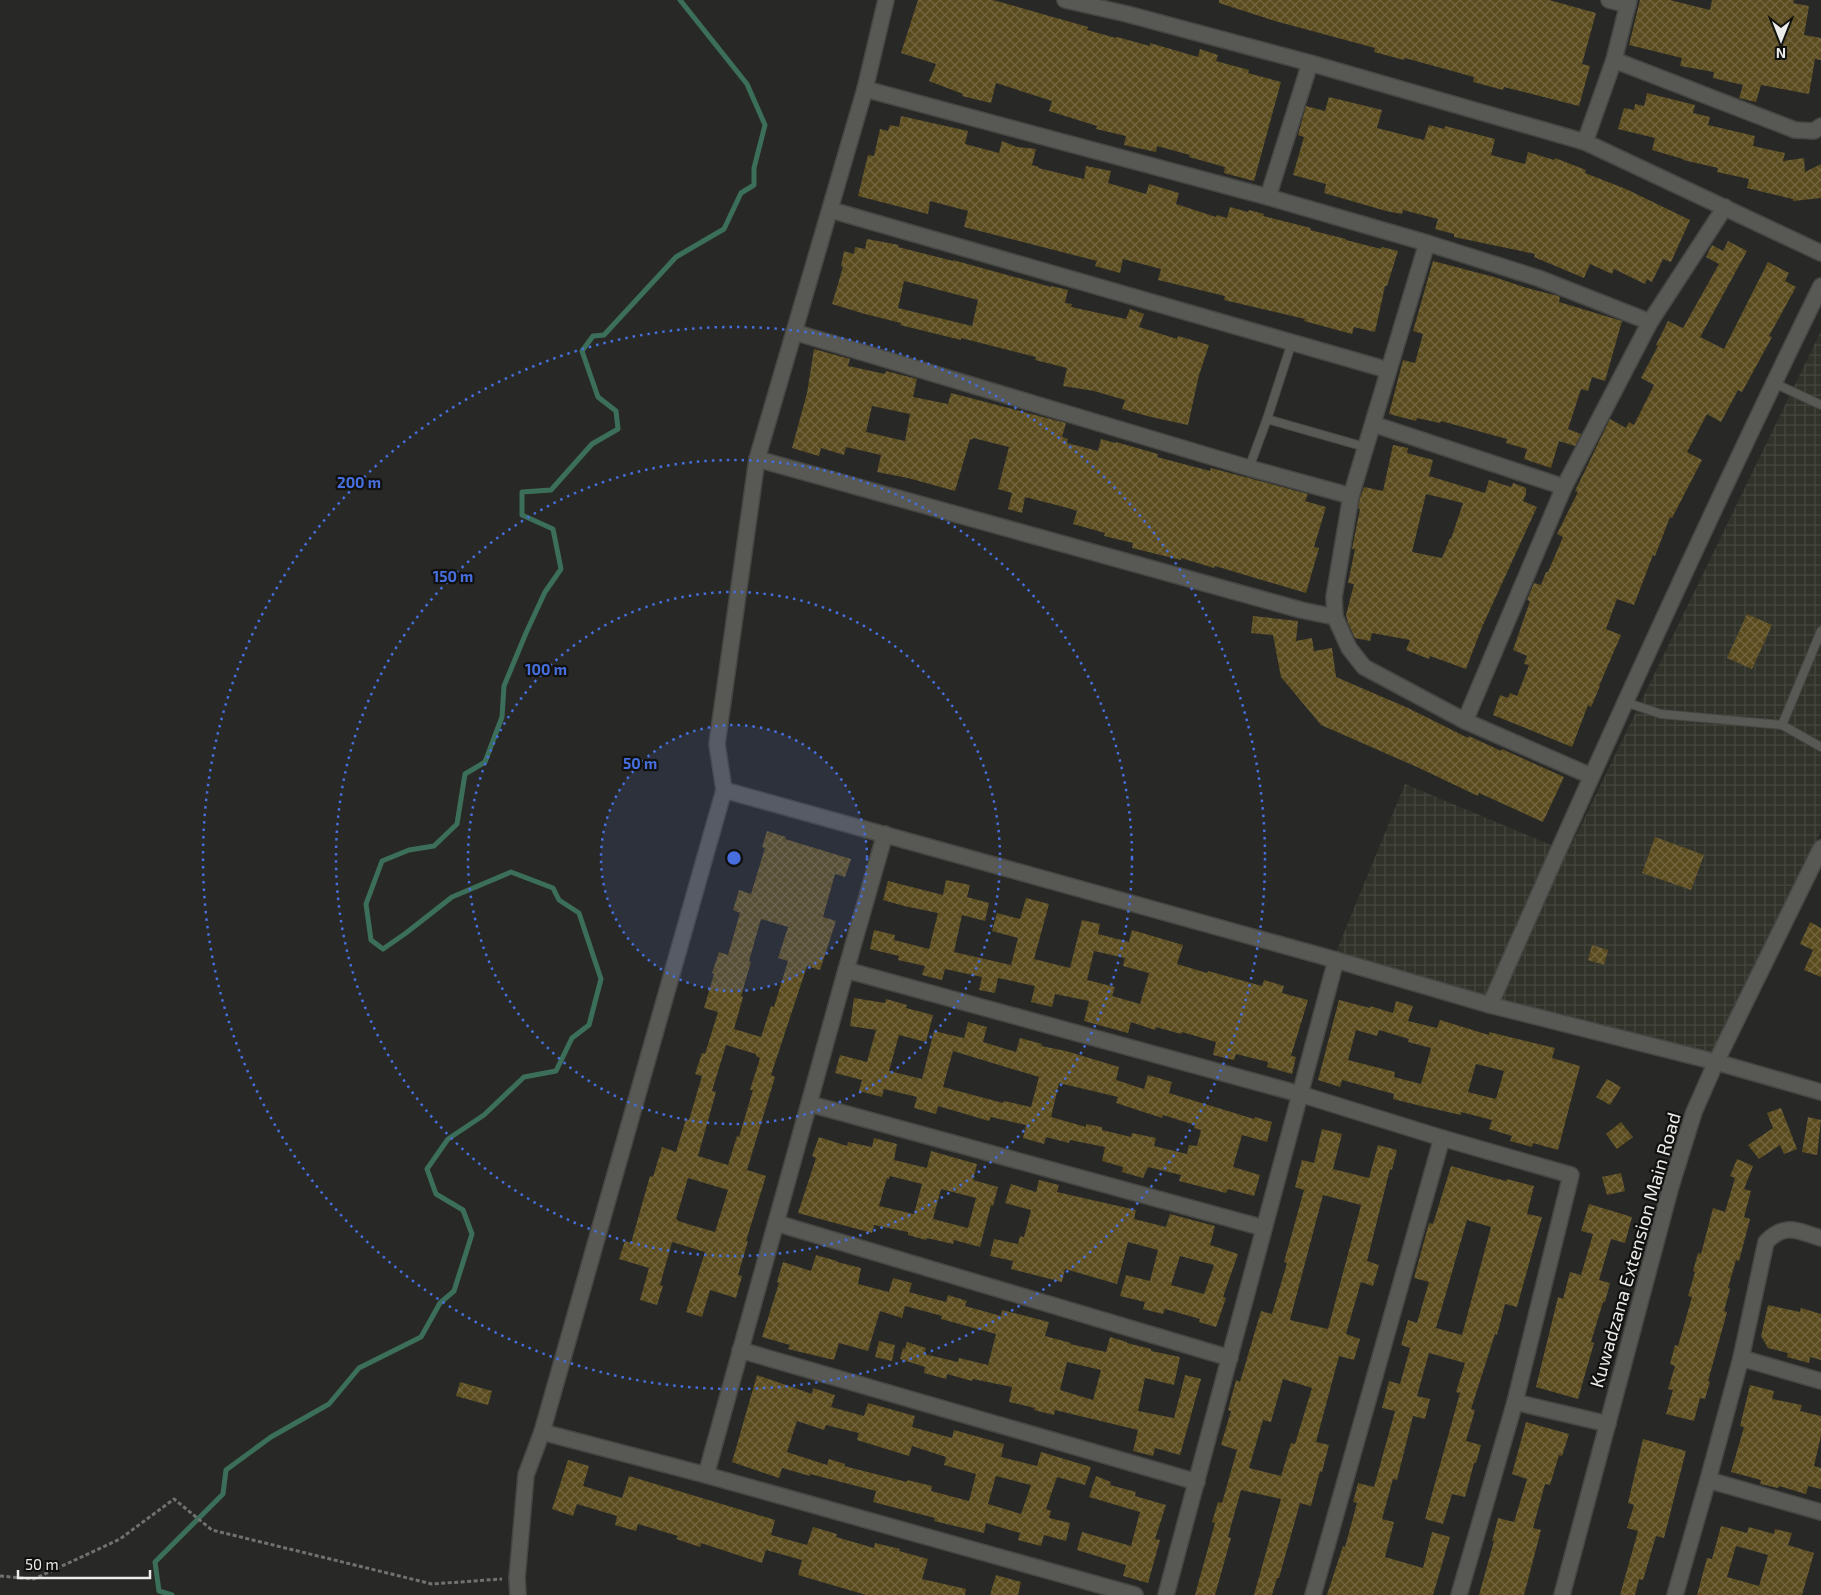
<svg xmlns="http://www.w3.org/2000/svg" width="1821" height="1595" viewBox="0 0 1821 1595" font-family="'Exo 2',sans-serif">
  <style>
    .industrial { fill: url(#industrial-grid) }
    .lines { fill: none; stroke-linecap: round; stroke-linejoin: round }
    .stream { stroke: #3c6f5a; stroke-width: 5 }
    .building { fill: url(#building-cross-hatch); fill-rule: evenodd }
    .lane-casing { stroke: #464644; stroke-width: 10 }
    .street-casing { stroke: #464644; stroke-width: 18 }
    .secondary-casing { stroke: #464644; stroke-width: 18 }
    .path { stroke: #71726f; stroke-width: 3; stroke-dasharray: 4 2.5; stroke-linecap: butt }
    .lane { stroke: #585955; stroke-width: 8 }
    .street { stroke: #585955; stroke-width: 15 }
    .secondary { stroke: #585955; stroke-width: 15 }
    .ring { fill: none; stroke: #466edc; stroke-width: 2.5; stroke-dasharray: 2.5 5 }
    .labels { text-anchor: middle; stroke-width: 4.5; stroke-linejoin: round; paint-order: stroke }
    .street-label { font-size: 19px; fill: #ececea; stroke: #111110 }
    .centre { fill: #466edc; stroke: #111110; stroke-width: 2.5 }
    .ring-label { font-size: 15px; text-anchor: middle; font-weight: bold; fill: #466edc; stroke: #111110; stroke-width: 4.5; stroke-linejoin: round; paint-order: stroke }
  </style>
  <defs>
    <pattern id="industrial-grid" width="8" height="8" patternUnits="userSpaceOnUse" patternTransform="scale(1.25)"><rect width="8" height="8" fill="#313229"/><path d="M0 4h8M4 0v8" fill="none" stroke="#45463e"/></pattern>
    <pattern id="building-cross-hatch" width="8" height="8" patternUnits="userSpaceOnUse" patternTransform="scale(1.25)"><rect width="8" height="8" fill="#5b4c20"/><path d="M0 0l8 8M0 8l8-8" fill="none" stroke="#736641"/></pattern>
  </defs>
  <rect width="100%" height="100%" fill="#282926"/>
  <polygon class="industrial" points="1821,331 1821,831 1716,1059 1334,957 1405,784 1568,852"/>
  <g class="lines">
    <polyline class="stream" points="172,1595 159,1591 155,1562 223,1494 226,1470 271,1437 329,1404 359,1368 421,1337 440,1303 454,1291 472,1234 463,1210 436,1194 427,1169 448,1139 484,1115 524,1077 556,1071 572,1038 589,1025 601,979 579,913 559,900 553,888 511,872 452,897 406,933 383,949 371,940 366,904 382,861 409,850 434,846 457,824 465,774 485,762 502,717 504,686 526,633 545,592 561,569 553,529 522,515 522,492 551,490 592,444 618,429 616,411 598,397 582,351 593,336 604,335 676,257 724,229 741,193 754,185 754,168 765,125 747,84 680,0"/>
  </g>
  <g class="building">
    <polygon points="918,0 993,0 1088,27 1087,30 1116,38 1117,37 1150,46 1150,43 1198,57 1200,49 1218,55 1216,61 1249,70 1248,73 1281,82 1254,181 1224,173 1225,167 1189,157 1190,155 1157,146 1156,152 1124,145 1126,136 1096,129 1097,126 1049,111 1052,101 996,83 991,103 962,96 963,94 929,81 936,64 901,53"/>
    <polygon points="1219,0 1549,0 1596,13 1582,64 1590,66 1579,106 1504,87 1503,90 1473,82 1474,77 1405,58 1404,60 1374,52 1375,48 1275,21 1219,3"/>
    <polygon points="1640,0 1670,0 1710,10 1712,0 1794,0 1793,3 1809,6 1804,35 1821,38 1821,60 1815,59 1809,94 1761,85 1756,102 1739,98 1743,85 1713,78 1714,72 1680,66 1682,58 1629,45"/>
    <polygon points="1647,93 1695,105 1693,113 1710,117 1708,125 1755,136 1753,146 1785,153 1783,161 1804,158 1805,172 1821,164 1821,198 1793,201 1793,199 1747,188 1749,179 1717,172 1718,168 1683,160 1683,159 1652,150 1655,138 1618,129 1624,108 1634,110 1635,104 1644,106"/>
    <polygon points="1329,97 1382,110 1377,128 1424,140 1429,125 1444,129 1445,126 1495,139 1491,155 1525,164 1528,152 1554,160 1555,158 1586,170 1585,173 1626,189 1690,220 1671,262 1663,259 1652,282 1647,279 1645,284 1614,269 1612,274 1590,264 1584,278 1534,257 1535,254 1454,237 1454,234 1435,229 1438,219 1403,210 1402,214 1386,211 1324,193 1326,184 1293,175 1304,137 1298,135 1306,106 1325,111"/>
    <polygon points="901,116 968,131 965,144 999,153 1002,141 1017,147 1036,149 1032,165 1039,167 1038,168 1084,179 1086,166 1111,171 1108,183 1146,194 1149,184 1179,193 1176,204 1216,217 1217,215 1227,218 1230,207 1248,212 1249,210 1264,214 1263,216 1311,228 1310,230 1346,239 1346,240 1381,249 1382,247 1398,251 1387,286 1385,286 1375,332 1354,327 1352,334 1304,321 1305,319 1224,300 1225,296 1158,280 1161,269 1123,259 1120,273 1095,266 1097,261 964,227 968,211 930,201 928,214 858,196 868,155 874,156 880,129 888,131 890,125 899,127"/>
    <path d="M867,239l32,6 -1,2 55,14v-1l98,27v-1l17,4 -3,13 7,1 -1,3 55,12 4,-10 14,5 -5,13 38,12 1,-3 31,9 -10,30 -11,50 -37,-8 -29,-8 3,-9 -31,-9 -31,-5 4,-18 -32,-8 1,-3 -75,-19v2l-61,-15 1,-2 -36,-9 -33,-10 11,-37 -2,-1 3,-15 10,3 1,-7 10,2zM904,281l74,19 -6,26 -74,-18z"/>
    <polygon points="1728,241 1747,251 1700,337 1724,349 1768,262 1789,273 1785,281 1796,287 1769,336 1772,337 1742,392 1738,390 1721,422 1707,414 1687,452 1702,460 1672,518 1670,517 1655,556 1653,555 1634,605 1617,599 1606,629 1621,635 1599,686 1600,686 1591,707 1588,705 1572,747 1493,715 1500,695 1508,698 1510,693 1517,696 1529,665 1524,664 1527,656 1513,650 1530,601 1527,600 1534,583 1541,585 1546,572 1548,572 1563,537 1557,534 1578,492 1575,491 1610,419 1626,428 1629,422 1634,425 1654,385 1641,378 1658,346 1656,345 1668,321 1683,328 1719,264 1706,257 1712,245 1723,251"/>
    <polygon points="1433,261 1494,277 1527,288 1558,296 1560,297 1559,302 1622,321 1605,381 1592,377 1588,391 1581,389 1568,429 1581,434 1575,446 1559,441 1551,468 1524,459 1527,449 1506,443 1507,439 1441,421 1440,423 1417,418 1416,421 1389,414 1403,360 1415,363 1423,334 1413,331"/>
    <path d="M814,349l36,10 -2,7 37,8 1,-3 31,8 -4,18 35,7 3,-11 115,30 -4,14 6,2 -1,4 31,8 3,-12 14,4 1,-1 42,12 -1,3 53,14 1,-3 97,26 -3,7 21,6 -12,40 5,1 -13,45 -91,-27 -1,2 -33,-10v2l-49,-12 1,-5 -29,-7 1,-3 -32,-9 4,-13 -9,-3 -43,-11 -3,16 -14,-4 4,-16 -14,-4 11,-42 -36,-9 -1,2 -2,-1 -15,52 -47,-13 -31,-6 4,-17 -35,-8 -2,8 -23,-7 -2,8 -27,-8 15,-55zM872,406l38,8 -5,27 -39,-9z"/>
    <path d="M1393,445l15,3 -1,5 26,7 -4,16 56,17 4,-13 22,7 2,-4 13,5v6l-3,7 14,6 -55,120 -16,42 -36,-13 -1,3 -23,-9 4,-10 -38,-7 -2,8 -15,-3 -7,-15 -2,-8 8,-31 -6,-1 7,-34h-3l8,-40 -2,-1 2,-10 4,-11 19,4zM1426,494l37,9 -12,36 -1,-1 -8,20 -30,-6z"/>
    <polygon points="1747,614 1772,625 1752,669 1727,658"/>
    <polygon points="1253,616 1298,621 1296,641 1312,638 1314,651 1332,648 1336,677 1408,708 1468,738 1469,736 1501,751 1502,749 1564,777 1543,822 1479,793 1478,796 1417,767 1321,725 1281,677 1273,635 1251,633"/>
    <path d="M767,831l19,6 -1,2 66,20 -6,18 -10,-3 -12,43 13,4 -16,49 -13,-4 -36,109 4,2 -28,93 19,6 -20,65h2l-10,34 4,1 -6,22 -26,-8 -8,27 -16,-5 19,-60 -33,-10 -12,43 3,1 -6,19 -17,-5 9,-32 -30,-9 6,-18 6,2 19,-67 3,1 9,-30 14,5 10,-33 3,1 13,-44 -7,-2 7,-21 3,1 13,-42 -14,-4 10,-34 -2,-1 7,-21 9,3 12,-42 -7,-3 6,-20 12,4 14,-46 -3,-1zM761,919l27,8 -10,31 10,3 -14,46 -3,-1 -10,31 -27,-8 9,-32 -2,-1 10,-34 -2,-1zM726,1045l30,9v2l4,2 -10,32h3l-14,47 -2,-1 -9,29 -30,-9 18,-64 -4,-1zM688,1178l40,12 -13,42 -37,-11v-1l-2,-1z"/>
    <polygon points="1655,837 1704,855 1691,890 1642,873"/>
    <path d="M946,880l24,5 -3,12 22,6 -4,18 -23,-6 -8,37 57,13 7,-27 -26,-7 5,-18 23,6 6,-21 23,6 -15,55 36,9 12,-48 18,4 -2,10 31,8 3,-12 51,15 -6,19 30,9 1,-2 54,15 2,-6 20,6 -2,7 26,7 -17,56 5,1 -4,17 -25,-7 1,-5 -32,-8 -2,6 -21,-5 3,-13 -34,-10 -1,2 -25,-7 -1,3 -24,-8 -3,11 -44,-12 5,-20 -34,-7 -3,13 -21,-5 4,-16 -37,-8 -3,15 -16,-3 3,-13 -37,-8 -3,11 -20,-5 3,-9 -27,-6 1,-4 -29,-7 4,-19 21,5 -1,5 35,9 9,-36 -34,-7 -21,-6 5,-19 55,14zM1094,951l31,7 -2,8 26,7 -9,31 -28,-8 3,-9 -28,-7z"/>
    <polygon points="1810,922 1821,928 1821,977 1804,970 1813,950 1800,944"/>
    <polygon points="1592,945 1608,950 1604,965 1588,960"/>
    <path d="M854,998l31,5 1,-4 21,6 -1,3 27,7 -7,27 -27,-7 -10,36 33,8 12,-48 30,7 4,-16 19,5 -4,15 33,10 4,-14 22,6 -1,2 25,5 53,16 -3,13 28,9 4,-14 24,7 -3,11 85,26 1,-2 17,5 -5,20 -25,-7 -9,32 27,8 -6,21 -26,-7 -2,4 -47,-12 2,-6 -33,-8 -5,11 -21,-6 1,-5 -21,-6 3,-14 -35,-7 -1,3 -23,-6 -2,7 -21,-6 3,-13 -35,-8 -2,4 -51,-15 -2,8 -22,-6 3,-11 -33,-8 -2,8 -23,-6 3,-11 -27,-7 5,-18 27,7 9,-32 -26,-4zM953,1051l86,26 -8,30 -27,-6 -1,2 -60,-16zM1059,1083l59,14 -2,6 46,15 1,-3 32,10 -1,3 7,2 -4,16 -8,-1 -2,9 -33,-8 2,-8 -24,-5 -1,4 -29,-7v-3l-16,-3v3l-35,-10z"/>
    <path d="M1339,1000l31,8v-2l23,7 3,-12 17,5 -5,15 29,7 3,-8 49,15v-3l66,16 -3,10 28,8 -22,84 -25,-7 -1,4 -22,-6 2,-5 -23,-7 3,-9 -31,-8v3l-44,-10 -24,-6 1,-5 -52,-14 -2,7 -22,-7zM1356,1030l21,6 2,-6 30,9 -1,3 23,6 -10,36 -27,-7 1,-5 -47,-12zM1476,1064l28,7 -8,28 -28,-7z"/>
    <polygon points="1607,1079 1621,1087 1610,1105 1596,1097"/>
    <polygon points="1781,1108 1797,1149 1784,1154 1780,1145 1759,1159 1748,1145 1773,1128 1767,1113"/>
    <polygon points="1808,1117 1821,1120 1817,1155 1802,1152"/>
    <polygon points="1621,1122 1633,1137 1617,1149 1606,1134"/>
    <path d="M1322,1129l20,5 -9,35 36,9 9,-33 19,5 -5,20 -2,-1 -23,92 12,4 -6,21 -12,-4 -15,52 14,5 -6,21 -15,-4 -23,86 13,3 -7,27 -2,-1 -9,35 -11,-3 -21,75h-2l-5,17h-18l27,-96 -40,-9 -13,47 3,1 -16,57h-20l20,-72 -3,-1 6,-20 4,1 15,-53 -16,-5 10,-34 -3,-1 8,-30 4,2 21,-71 11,3 15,-51 -3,-1 20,-72 -9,-3 7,-27 12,3zM1323,1195l38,10 -33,124 -38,-9zM1283,1379l29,9 -17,56 -4,-1 -10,33 -32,-8 14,-48 8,2z"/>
    <path d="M819,1137l28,9 1,-4 24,5 2,-9 23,6 -3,16 33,8 4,-17 46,13 -4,16 25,7 -5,19 -2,-1 -11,42 -26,-7 -1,4 -26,-6 -1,2 -18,-5v-3l-34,-7 -2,8 -74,-20 18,-55 -4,-2zM890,1176l32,8 -8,30 -35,-8 8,-28 2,1zM941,1189l35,9 -8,30 -35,-9z"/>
    <polygon points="1737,1159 1753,1166 1744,1189 1751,1191 1744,1217 1750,1219 1739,1261 1736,1260 1728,1288 1730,1289 1724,1311 1727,1312 1708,1381 1710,1382 1705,1399 1700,1398 1694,1421 1666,1414 1673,1390 1668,1389 1675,1366 1670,1364 1675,1345 1678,1346 1692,1297 1688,1296 1695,1272 1693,1271 1698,1253 1701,1254 1713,1208 1725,1212 1735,1178 1730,1176"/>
    <path d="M1451,1166l55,15 1,-2 27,7 -7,28 15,3 -25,90 -12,-3 -8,31 -2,-1 -24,75 4,1 -9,31 15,4 -5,18h-2l-9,34 -13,-3 -9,30 -18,-5 35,-126 -4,-1 9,-29 -36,-10 -12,43 13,3 -5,20 -12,-3 -16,64 -4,-1 -11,40 12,3 -9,35 38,11 9,-36 18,5 -17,58h-106l16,-49 2,1 12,-44 -4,-1 5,-19 16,4 21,-76 -13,-3 7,-27 11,3 10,-36 -9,-3 7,-25 9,3 12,-41 -15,-4 15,-55 4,1zM1467,1220l24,7 -29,108 -26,-7z"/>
    <polygon points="1621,1173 1625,1191 1607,1195 1602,1177"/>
    <path d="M1039,1180l20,5 -2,7 79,18 -2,9 32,8 4,-13 45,12 -5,19 28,9 -15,43 3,1 -10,29 -17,-5 1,-3 -35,-10 -2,5 -20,-5 2,-7 -25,-6 6,-21 24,6 8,-31 -30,-8 -11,42 -52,-15 -3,13 -51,-13 2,-8 -23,-5 4,-17 24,5 2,-8 4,1 7,-27 -26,-7 6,-19 25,8zM1180,1256l34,9 -10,29 -33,-9z"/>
    <polygon points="1589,1204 1632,1217 1625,1243 1611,1239 1599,1280 1610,1283 1605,1302 1603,1302 1591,1342 1594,1343 1578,1399 1536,1387 1558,1297 1563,1299 1570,1272 1581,1275 1593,1234 1581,1231"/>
    <path d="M816,1255l21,6v1l24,6 -3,16 31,8 4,-14 19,5 -3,9 37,10 2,-7 19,6 -2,5 36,10 1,-6 47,12 -4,14 26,7 -1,1 36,8 4,-15 17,5v1l24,6v2l29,6 -6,28 -29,-7 -7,33 36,7 11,-43 16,4 -21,76 -25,-7 -2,8 -20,-5 5,-21 -83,-20 -1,5 -20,-5 1,-2 -26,-6 3,-15 -39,-8 -1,2 -25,-7 -1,5 -22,-6 1,-6 -25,-8 3,-11 2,1 2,-7 19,6 -2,6 34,8 1,-4 29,7 8,-31 -55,-15 1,-3 -37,-10 -3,12 -22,-7 -12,40 -29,-8 -5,17 -46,-11 2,-4 -28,-8 17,-54 -2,-1 6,-20 28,9zM1067,1362l34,8 -8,30 -33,-10z"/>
    <polygon points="1768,1305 1800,1312 1801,1308 1821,1314 1821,1360 1810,1357 1809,1363 1787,1357 1788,1353 1768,1348 1761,1336"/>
    <polygon points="879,1341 895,1345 892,1361 875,1357"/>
    <path d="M757,1375l55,19 1,-6 22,7 -4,12 33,9 4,-13 47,13 -3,11 40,11 2,-8 50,14 -3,13 36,9 4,-14 50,15 -6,18 -28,-8 -11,32 5,2 -2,7 21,5 -4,18 -22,-6 -3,11 -23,-6 2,-7 -34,-10 -2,10 -50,-12 1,-3 -62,-16 3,-11 -66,-17v2l-28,-8 -3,10 -47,-16zM797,1421l27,9 2,-5 33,8 -2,7 52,16 3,-10 34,11 -2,8 32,9 -7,27 -38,-10 1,-5 -25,-6v2l-63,-16 1,-2 -16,-5 -2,6 -40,-13zM996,1476l35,9 -10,29 -33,-10z"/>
    <polygon points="460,1382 492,1391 488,1405 456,1396"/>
    <polygon points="1750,1385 1774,1391 1772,1399 1802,1405 1800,1411 1821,1416 1821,1436 1814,1466 1821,1468 1821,1489 1808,1486 1806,1494 1779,1486 1778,1488 1760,1484 1761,1480 1731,1472 1744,1427 1740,1426"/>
    <polygon points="1526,1422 1569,1434 1562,1456 1559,1455 1550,1485 1545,1484 1533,1528 1541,1530 1524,1595 1479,1595 1494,1541 1492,1541 1498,1518 1514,1522 1527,1479 1512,1474"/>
    <polygon points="1643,1439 1686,1451 1664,1538 1656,1536 1643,1580 1639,1579 1635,1595 1620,1595 1638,1531 1627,1528 1634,1505 1628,1503"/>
    <polygon points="568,1460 589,1466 583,1486 622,1498 629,1476 775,1520 771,1535 807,1545 813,1527 837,1534 836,1537 874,1548 875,1543 900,1549 899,1551 928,1559 922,1579 966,1589 965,1595 866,1595 798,1575 802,1560 766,1550 762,1563 701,1543 700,1547 676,1539 678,1536 638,1524 636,1531 615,1525 617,1516 577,1504 573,1516 552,1509"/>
    <polygon points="1096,1476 1111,1482 1110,1485 1136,1492 1135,1496 1166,1505 1155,1539 1160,1540 1148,1583 1123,1576 1126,1565 1077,1550 1082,1532 1131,1546 1140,1512 1089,1497"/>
    <path d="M1721,1526l26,7 2,-6 25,7 1,-5 17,4 -4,12 26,8 -12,42h-105l10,-37 5,1zM1736,1546l32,9 -9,31 -32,-9z"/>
    <polygon points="996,1575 1021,1582 1018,1595 990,1595"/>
  </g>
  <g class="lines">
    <g class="lane-casing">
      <g id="lane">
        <polyline points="1774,383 1821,405"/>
        <polyline points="1267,419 1365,447"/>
        <polyline points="1249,468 1267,419 1292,342"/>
        <polyline points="1821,631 1782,725 1821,747"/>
        <polyline points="1625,702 1661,714 1782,725"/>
      </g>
    </g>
    <g class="street-casing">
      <g id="street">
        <polyline points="1065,0 1127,14 1310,63 1585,142 1821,253"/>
        <polyline points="1609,0 1628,5"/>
        <polyline points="1614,60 1795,130 1814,131 1821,126"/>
        <polyline points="865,89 1268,197 1427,243"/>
        <polyline points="1585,142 1614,60 1629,0"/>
        <polyline points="1268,197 1310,63"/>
        <polyline points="831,210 1388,370"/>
        <polyline points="794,332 1249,468 1351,496"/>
        <polyline points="1373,424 1564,487"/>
        <polyline points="757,459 1301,610 1335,617"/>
        <polyline points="1465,721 1564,487 1650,322"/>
        <polyline points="1591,776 1465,721 1364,667 1349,648 1335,617 1334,597 1351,496 1427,243 1538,278 1650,322 1725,207"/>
        <polyline points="724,790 717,744 757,459 865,89 886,0"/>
        <polyline points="846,970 885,834"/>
        <path d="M1490,1005c106,-241 215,-482 331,-719"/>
        <polyline points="810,1104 1264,1228"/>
        <polyline points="776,1223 1230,1358"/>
        <polyline points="740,1350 1197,1482"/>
        <polyline points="1741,1358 1821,1381"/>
        <polyline points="1515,1402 1608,1424"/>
        <polyline points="706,1475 846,970 1300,1094 1442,1138 1571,1175 1515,1402 1459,1595"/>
        <path d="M1708,1480l33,-122 25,-116c20,-20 31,-11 55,-4"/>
        <polyline points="518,1595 517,1578 526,1475 542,1432"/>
        <polyline points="1135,1595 706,1475 542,1432 724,790 1336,960 1490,1005 1716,1062 1821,1092"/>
        <polyline points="1166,1595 1336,960"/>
        <polyline points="1313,1595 1442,1138"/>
        <polyline points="1675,1595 1708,1480 1821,1512"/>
      </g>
    </g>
    <g class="secondary-casing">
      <polyline id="secondary" points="1562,1595 1671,1186 1694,1112 1716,1062 1821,848"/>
    </g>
    <polyline class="path" points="0,1576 34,1579 120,1539 174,1499 212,1530 432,1584 502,1579"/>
    <use href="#lane" class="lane"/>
    <use href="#street" class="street"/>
    <use href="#secondary" class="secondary"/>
  </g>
  <circle cx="734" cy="858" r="133" fill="#466edc" fill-opacity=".12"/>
  <g class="ring">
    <circle cx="734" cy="858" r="133"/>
    <circle cx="734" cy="858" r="266"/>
    <circle cx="734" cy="858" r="398"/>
    <circle cx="734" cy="858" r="531"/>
  </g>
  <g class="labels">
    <g class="street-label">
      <text transform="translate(1635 1250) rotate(-74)" y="7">Kuwadzana Extension Main Road</text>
    </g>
  </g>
  <circle cx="734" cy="858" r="8" class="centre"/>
  <g class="ring-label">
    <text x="359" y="488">200 m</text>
    <text x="453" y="582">150 m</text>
    <text x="546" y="675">100 m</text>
    <text x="640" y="769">50 m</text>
  </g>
  <g transform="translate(1781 40) rotate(180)" stroke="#111110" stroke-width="4" paint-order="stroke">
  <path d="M0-4L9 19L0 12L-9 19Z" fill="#ececea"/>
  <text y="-8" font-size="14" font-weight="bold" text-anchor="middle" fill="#ececea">N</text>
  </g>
  <path d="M18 1570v8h132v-8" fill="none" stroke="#ececea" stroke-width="2.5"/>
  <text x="25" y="1570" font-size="15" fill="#ececea" stroke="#111110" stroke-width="4" paint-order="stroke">50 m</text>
</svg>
